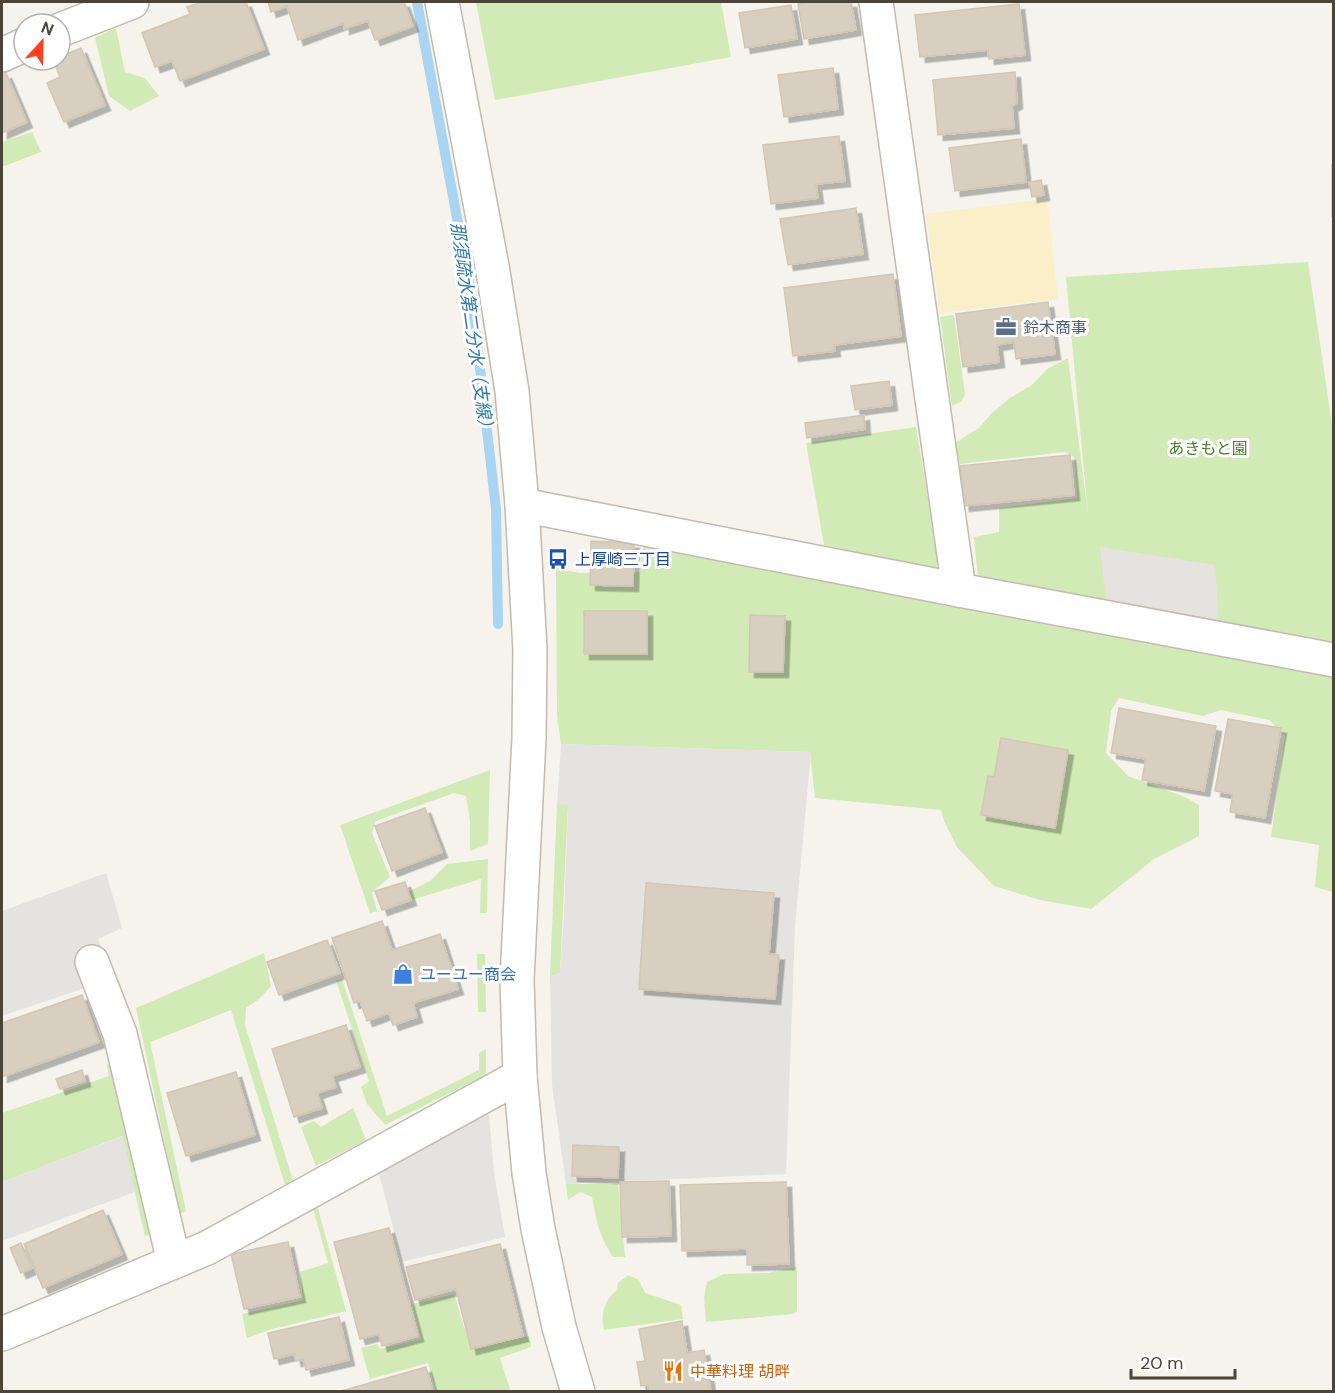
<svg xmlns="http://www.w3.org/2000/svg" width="1335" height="1393" viewBox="0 0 1335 1393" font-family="'DM Sans','Noto Sans JP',sans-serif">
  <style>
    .green { fill: #d2eab5 }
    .sand { fill: #f9efc9 }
    .parking { fill: #e5e3e0 }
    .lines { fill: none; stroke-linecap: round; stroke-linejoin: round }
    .stream { stroke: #a9d4f2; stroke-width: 10 }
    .building { fill: #d8cfc1; stroke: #d3c7b4; stroke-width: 1.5; filter: url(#shadow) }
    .minor-casing { stroke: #c2bbae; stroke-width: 36 }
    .minor { stroke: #fff; stroke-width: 33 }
    .labels { text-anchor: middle; stroke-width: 6; stroke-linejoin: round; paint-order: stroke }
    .service-label { font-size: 16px; fill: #4e5e75; stroke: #fff; text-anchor: start }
    .park-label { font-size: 16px; fill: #4a7f2a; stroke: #fff }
    .transit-label { font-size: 16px; fill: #164399; stroke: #fff; text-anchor: start }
    .shop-label { font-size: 16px; fill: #366cbe; stroke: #fff; text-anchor: start }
    .food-label { font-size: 16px; fill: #c56008; stroke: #fff; text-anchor: start }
    .water-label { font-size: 18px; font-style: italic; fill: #2e7ab2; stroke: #fff }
  </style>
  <defs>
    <filter id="shadow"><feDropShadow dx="5.5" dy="5.5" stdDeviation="0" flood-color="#0004"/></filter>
  </defs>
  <rect width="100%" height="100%" fill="#f6f3ec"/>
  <g class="green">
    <polygon points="476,2 721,2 731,57 495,100"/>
    <polygon points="116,28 125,72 145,78 159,96 130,111 109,96 95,38"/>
    <polygon points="32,132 41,152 2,167 2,142"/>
    <polygon points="1308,262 1334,438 1333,648 978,579 974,537 999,532 999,508 1077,498 1074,457 1065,452 959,464 955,443 979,428 991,414 1010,398 1032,385 1047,369 1068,358 1088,514 1066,277"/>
    <polygon points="954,315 965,394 962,401 952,406 940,317"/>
    <polygon points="916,427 939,564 933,569 824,545 806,443"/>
    <polygon points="644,539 1333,668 1333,892 1315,887 1319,845 1271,837 1285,736 1269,720 1221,710 1203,716 1119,698 1111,711 1106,753 1128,776 1185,797 1199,805 1199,836 1154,859 1091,909 1040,900 994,886 957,847 944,821 941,810 815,798 810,752 561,744 557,716 556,568 579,573 640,572"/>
    <polygon points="490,770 488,844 470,851 470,821 466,796 454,793 376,821 372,833 390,877 372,892 377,911 370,913 340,825"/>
    <polygon points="557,804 568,804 560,973 550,977"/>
    <polygon points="488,859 487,913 480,913 481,879 411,900 408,892 430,881 447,864"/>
    <polygon points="264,953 271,986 259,999 246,1008 245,1025 293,1181 285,1185 231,1010 150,1042 186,1211 180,1214 136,1008"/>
    <polygon points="477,954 485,954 486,1012 478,1012"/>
    <polygon points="342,979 387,1116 479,1070 479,1053 486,1049 486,1075 385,1125 367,1104 361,1087 369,1081 336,980"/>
    <polygon points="111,1061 151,1233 145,1237 122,1136 2,1182 2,1113 109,1076 107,1065"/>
    <polygon points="353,1108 366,1140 316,1166 301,1127 314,1121 321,1127"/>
    <path d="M566,1184h52l7,73h-12c-15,-24 -16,-34 -21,-60l-12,-5 -12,8z"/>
    <polygon points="311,1201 317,1205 346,1311 269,1330 247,1338 242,1314 303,1300 300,1272 328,1263"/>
    <polygon points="797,1267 797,1311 793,1314 706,1322 704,1298 707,1282 724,1274 768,1273"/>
    <path d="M628,1275l11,5 6,13 36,12 2,14 -79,11c-3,-16 -1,-28 12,-39l2,-8z"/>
    <polygon points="454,1294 471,1349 529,1336 531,1347 500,1358 511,1392 436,1391 428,1363 370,1379 361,1348 377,1344 380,1349 421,1339 412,1304"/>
  </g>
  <polygon class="sand" points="1047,199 1058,299 940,313 926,214"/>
  <g class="parking">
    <polygon points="1100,547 1215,565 1219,622 1106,601"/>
    <polygon points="561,744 811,752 795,927 786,1174 566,1184 552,1085 550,977 560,973 564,916 568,805 557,804"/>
    <polygon points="106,873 122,928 98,939 111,979 2,1016 2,911"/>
    <polygon points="484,1111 489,1115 494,1173 505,1237 402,1262 378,1170"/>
    <polygon points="123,1136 135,1192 2,1241 2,1182"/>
  </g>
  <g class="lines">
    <polyline class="stream" points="417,2 472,299 496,509 498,624"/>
  </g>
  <g class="building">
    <polygon points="202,2 246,2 264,49 180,81 172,61 155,67 142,33 190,14 187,7"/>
    <polygon points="268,2 404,2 413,26 375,40 368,21 344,29 344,23 298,40 287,6 271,12"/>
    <polygon points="814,2 851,2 856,30 804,39 798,4"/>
    <polygon points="1019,4 1025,55 989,59 988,50 920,57 915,15"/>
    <polygon points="791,5 797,39 745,48 739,13"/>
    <polygon points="81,48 105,105 64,122 47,83 60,77 53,60 60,60 60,57"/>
    <polygon points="833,68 838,109 784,117 778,75"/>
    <polygon points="1015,72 1017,103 1012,106 1014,128 938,135 933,80"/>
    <polygon points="6,73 27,122 2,133 2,75"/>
    <polygon points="839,136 845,181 816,184 818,198 771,204 763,145"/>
    <polygon points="1021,139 1026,182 955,191 949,148"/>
    <rect x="1332" y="165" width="2" height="52"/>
    <polygon points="1041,180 1044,195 1032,197 1029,182"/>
    <polygon points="856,208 863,254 788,265 780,219"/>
    <polygon points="893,274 901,336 834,345 835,351 793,356 784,288"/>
    <polygon points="1048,302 1055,354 1016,359 1014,342 997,345 999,362 963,367 956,314"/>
    <polygon points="889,381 892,405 855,410 851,386"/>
    <polygon points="864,415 865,429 807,438 805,423"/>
    <polygon points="1070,455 1074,495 964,506 960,466"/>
    <polygon points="591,541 634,543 633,586 590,585"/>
    <rect x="584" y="611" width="63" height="43"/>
    <polygon points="750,615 785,616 783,672 749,672"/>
    <polygon points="1119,708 1216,726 1204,791 1142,780 1146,759 1111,753"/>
    <polygon points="1228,719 1281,728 1265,818 1230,812 1233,794 1215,791"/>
    <polygon points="1001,738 1068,750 1055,828 981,815 988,776 994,777"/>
    <polygon points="425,808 442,852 392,871 375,826"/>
    <polygon points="405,882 411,900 382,910 375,891"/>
    <polygon points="646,883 774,893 769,954 779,955 775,999 639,989"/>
    <polygon points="382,921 392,950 440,934 458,989 413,1003 417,1017 393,1025 389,1013 367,1021 360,1001 354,1003 332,938"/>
    <polygon points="327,940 340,973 279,995 267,962"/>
    <polygon points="82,995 99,1042 2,1077 2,1023"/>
    <polygon points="346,1025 360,1067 332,1076 336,1087 317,1093 322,1108 294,1117 272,1049"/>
    <polygon points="82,1070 85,1081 60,1089 56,1079"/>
    <polygon points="236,1072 255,1135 186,1156 167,1093"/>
    <polygon points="573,1145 619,1147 618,1178 572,1176"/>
    <polygon points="669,1181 671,1236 622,1237 620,1182"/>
    <polygon points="786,1182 789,1264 747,1265 747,1249 682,1251 680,1185"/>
    <polygon points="103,1210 122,1254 43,1288 24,1244"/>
    <polygon points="389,1228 418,1336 382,1346 379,1334 360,1339 334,1242"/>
    <polygon points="288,1242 300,1297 244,1309 231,1254"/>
    <polygon points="21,1243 32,1268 21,1273 10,1248"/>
    <polygon points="500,1244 523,1336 471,1349 456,1289 415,1300 406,1267"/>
    <polygon points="339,1317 349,1360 306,1370 303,1359 296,1361 294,1354 274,1359 268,1333"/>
    <polygon points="682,1321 687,1353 704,1350 711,1392 649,1392 648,1385 641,1386 637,1362 645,1361 639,1329"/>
    <polygon points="426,1367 433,1392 341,1392 341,1391"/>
  </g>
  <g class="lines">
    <g class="minor-casing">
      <g id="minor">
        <polyline points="442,2 492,266 512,391 522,505 530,650 529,738 517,980 520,1076 529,1173 538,1229 559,1327 578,1392"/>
        <polyline points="876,2 959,590"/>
        <polyline points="60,30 132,2"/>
        <polyline points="2,55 24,45"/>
        <polyline points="522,505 959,590 1334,660"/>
        <polyline points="92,962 120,1034 174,1262"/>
        <polyline points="2,1334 207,1248 520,1076"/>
      </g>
    </g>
    <use href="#minor" class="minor"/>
  </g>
  <defs>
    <g id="office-bare" transform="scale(1.62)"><path d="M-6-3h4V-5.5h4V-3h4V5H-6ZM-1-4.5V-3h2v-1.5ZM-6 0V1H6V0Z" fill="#5c6f8a" stroke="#fff" stroke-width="2.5" paint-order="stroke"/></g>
    <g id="bus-bare" transform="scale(1.62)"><path d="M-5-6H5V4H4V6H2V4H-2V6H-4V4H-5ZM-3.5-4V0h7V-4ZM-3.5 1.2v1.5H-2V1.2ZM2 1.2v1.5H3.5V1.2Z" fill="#1a4fb4" stroke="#fff" stroke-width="2.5" paint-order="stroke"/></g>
    <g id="shop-bare" transform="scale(1.62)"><path d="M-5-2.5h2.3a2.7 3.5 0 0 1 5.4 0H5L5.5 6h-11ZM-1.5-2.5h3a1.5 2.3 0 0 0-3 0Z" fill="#3f7fe0" stroke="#fff" stroke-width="2.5" paint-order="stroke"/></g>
    <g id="restaurant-bare" transform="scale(1.62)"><path d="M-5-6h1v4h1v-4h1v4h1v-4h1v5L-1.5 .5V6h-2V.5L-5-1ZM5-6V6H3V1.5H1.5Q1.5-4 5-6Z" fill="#e8710a" stroke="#fff" stroke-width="2.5" paint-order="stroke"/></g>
  </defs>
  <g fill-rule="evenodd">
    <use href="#office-bare" x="1006" y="327"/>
    <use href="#bus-bare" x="558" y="559"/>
    <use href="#shop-bare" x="403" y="974"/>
    <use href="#restaurant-bare" x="673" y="1371"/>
  </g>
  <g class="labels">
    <g class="service-label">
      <text x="1023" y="333">鈴木商事</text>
    </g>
    <g class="park-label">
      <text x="1208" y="454">あきもと園</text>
    </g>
    <g class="transit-label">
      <text x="575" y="565">上厚崎三丁目</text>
    </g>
    <g class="shop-label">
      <text x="420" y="980">ユーユー商会</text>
    </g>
    <g class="food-label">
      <text x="690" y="1377">中華料理 胡畔</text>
    </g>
    <g class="water-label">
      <text transform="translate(472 329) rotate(82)" y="6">那須疏水第二分水（支線）</text>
    </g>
  </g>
  <rect width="1335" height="1393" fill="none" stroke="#4b4439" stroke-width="6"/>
  <g transform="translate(42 42) rotate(22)"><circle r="28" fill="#ffffff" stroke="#b7b4b0" stroke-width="1.5"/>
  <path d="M0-4.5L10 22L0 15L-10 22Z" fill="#fc3f1d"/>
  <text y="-9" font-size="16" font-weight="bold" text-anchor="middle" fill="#4b4439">N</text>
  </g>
  <path d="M1131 1369v9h104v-9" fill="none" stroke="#4b4439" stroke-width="3"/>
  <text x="1140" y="1369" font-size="18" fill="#4b4439" stroke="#ffffff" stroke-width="4.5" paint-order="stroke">20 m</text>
</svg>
